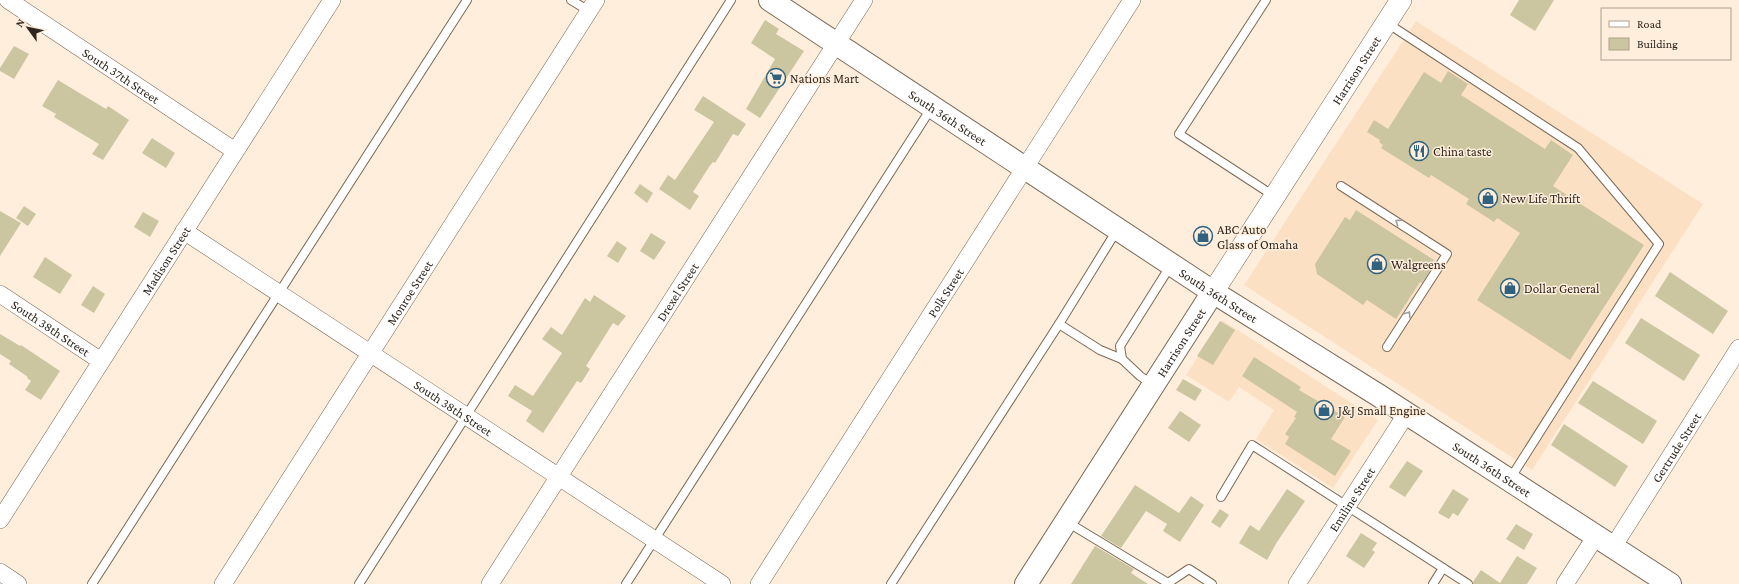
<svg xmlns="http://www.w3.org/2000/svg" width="1739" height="584" viewBox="0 0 1739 584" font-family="'Crimson Pro',serif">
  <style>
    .built { fill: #fbe0c4 }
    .building { fill: #cbc6a0 }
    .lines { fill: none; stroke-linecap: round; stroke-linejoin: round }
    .service-casing { stroke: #7b6955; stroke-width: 10 }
    .minor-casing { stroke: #7b6955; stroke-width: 18 }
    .tertiary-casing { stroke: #7b6955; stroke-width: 22 }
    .secondary-casing { stroke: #7b6955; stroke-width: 24 }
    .service { stroke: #fff; stroke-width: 8 }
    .minor { stroke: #fff; stroke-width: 17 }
    .tertiary { stroke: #fff; stroke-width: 21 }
    .secondary { stroke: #fff; stroke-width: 22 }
    .oneway { stroke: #a29e9a }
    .labels { text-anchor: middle; stroke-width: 3; stroke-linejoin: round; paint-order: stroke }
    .street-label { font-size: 13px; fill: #30281f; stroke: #ffeedc }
    .poi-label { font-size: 13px; fill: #30281f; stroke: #ffeedc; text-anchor: start }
  </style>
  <rect width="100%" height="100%" fill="#ffeedc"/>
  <g class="built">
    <polygon points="1416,21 1703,204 1532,470 1244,285"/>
    <polygon points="1222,320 1378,420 1333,488 1256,439 1274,410 1239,387 1229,402 1186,375"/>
  </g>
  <g class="building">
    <polygon points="1519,0 1554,0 1535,31 1510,15"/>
    <polygon points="765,20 779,29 776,34 804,51 760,118 746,109 775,59 751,43"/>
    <polygon points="14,46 29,54 14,79 0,71 0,68"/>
    <polygon points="1448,71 1468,84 1461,95 1545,149 1551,140 1573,155 1553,186 1644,245 1570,360 1477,300 1520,233 1497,218 1494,222 1466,204 1469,199 1431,175 1429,178 1381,148 1383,145 1379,142 1380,140 1367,132 1374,120 1388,129 1424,72 1441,83"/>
    <polygon points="58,80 106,109 108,106 129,120 103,160 92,154 99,144 54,117 56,114 42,106"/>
    <polygon points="703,96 746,124 738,136 733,134 715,163 713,162 709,167 693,192 699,196 690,210 659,189 668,175 675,180 714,122 694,110"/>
    <polygon points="152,138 175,153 166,168 142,153"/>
    <polygon points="640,184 653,193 647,203 634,193"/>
    <polygon points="24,206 36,214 28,226 16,218"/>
    <polygon points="1356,210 1434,260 1429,267 1431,269 1422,283 1420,282 1396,319 1367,300 1363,305 1317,274 1315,264 1345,217 1350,220"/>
    <polygon points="0,211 21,223 0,256"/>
    <polygon points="143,212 159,221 150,237 134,227"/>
    <polygon points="651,233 666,242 654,260 640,251"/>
    <polygon points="617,241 627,248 618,263 607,256"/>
    <polygon points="45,257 72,275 60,294 33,277"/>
    <polygon points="1670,272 1728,311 1713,334 1655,296"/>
    <polygon points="93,286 105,294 94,313 81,305"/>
    <polygon points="594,295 626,316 618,326 613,323 586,366 590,369 581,383 577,381 543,433 526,421 532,411 508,396 515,385 533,396 562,353 542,339 551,327 562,335 585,298 590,302"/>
    <polygon points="1641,318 1700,355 1684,381 1625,343"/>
    <polygon points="1220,321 1235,330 1213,365 1197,356"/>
    <polygon points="0,334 20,346 21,345 60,371 41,400 25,390 31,381 27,378 28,377 9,364 11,361 0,354"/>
    <polygon points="1254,357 1301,387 1299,390 1345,417 1331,439 1351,451 1335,476 1285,444 1289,437 1285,434 1296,418 1294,417 1297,412 1242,376"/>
    <polygon points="1183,379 1202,390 1195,401 1176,390"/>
    <polygon points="1593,381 1657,421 1643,444 1578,403"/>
    <polygon points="1180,411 1201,425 1189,442 1168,428"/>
    <polygon points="1564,424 1628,466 1615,487 1551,445"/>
    <polygon points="1407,461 1423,471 1405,497 1389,487"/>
    <polygon points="1135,485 1179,513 1191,496 1204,505 1180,542 1163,531 1167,524 1146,511 1121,548 1101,536"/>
    <polygon points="1287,489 1305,501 1277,542 1267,560 1239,543 1250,525 1259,531"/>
    <polygon points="1453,489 1469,499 1458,516 1453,513 1449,519 1438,513"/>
    <polygon points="1220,509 1229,515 1220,528 1211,522"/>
    <polygon points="1516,524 1533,534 1524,550 1506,539"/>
    <polygon points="1361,533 1377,543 1372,550 1375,552 1364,568 1346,556"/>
    <polygon points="1095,546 1134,569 1131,573 1148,584 1071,584"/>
    <polygon points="1517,556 1537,568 1527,584 1473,584 1473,582 1481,570 1500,583"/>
  </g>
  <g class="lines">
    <g class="service-casing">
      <g id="service">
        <polyline points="571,0 589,11"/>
        <polyline points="1266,0 1179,134 1274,196"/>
        <polyline points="1387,23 1578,148 1659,244 1510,479"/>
        <polyline points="1341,186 1447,254 1387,347"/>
        <polyline points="1059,324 1100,350 1122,359"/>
        <polyline points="1153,385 1140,376 1122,359 1120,346 1171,265"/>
        <polyline points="1221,497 1252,445 1468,584"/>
        <polyline points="1067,522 1168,583 1189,569 1212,584"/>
        <polyline points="92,584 467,0"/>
        <polyline points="359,584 731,0"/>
        <polyline points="626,584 932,107"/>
        <polyline points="891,584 1059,324 1117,230"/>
        <polyline points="1433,584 1443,568"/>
      </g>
    </g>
    <g class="minor-casing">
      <g id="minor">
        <path id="s1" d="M8,0l227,151"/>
        <path id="s2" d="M184,231l538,353"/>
        <path id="s3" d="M0,294l101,67"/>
        <path id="s4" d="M0,520l332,-520"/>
        <path id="s5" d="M1613,547l126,-199"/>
        <polyline points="0,572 18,584"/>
        <path id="s6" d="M223,584l373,-584"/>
        <path id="s7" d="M490,584l374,-584"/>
        <path id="s8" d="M759,584l373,-584"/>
        <path id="s9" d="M1297,584l110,-171"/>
        <polyline points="1565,584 1596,536"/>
      </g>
    </g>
    <g class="tertiary-casing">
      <g id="tertiary">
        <path id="s10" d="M1213,292l188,-292"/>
      </g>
    </g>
    <g class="secondary-casing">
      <g id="secondary">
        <path id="s11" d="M770,0l443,292 165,103 292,189"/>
        <path id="s12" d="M1026,584l187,-292"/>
      </g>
    </g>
    <use href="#service" class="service"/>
    <use href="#minor" class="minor"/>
    <use href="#tertiary" class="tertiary"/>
    <use href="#secondary" class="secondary"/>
  </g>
  <defs><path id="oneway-chevron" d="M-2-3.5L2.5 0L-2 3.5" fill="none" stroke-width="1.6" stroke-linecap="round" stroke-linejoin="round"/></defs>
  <g class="oneway">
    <use href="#oneway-chevron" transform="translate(1398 222) rotate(-147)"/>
    <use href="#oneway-chevron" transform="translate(1408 314) rotate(-57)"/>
  </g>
  <defs>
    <g id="supermarket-ring" transform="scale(1)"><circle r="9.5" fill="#ffeedc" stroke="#30617f" stroke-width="1.5"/><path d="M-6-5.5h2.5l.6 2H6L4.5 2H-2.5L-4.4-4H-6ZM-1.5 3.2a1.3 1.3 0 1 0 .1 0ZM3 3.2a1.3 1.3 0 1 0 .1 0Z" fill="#30617f"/></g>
    <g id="restaurant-ring" transform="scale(1)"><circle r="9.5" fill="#ffeedc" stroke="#30617f" stroke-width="1.5"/><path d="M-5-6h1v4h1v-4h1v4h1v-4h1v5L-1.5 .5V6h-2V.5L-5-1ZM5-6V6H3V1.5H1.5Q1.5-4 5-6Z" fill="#30617f"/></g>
    <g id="shop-ring" transform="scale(1)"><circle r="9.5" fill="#ffeedc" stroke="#30617f" stroke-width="1.5"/><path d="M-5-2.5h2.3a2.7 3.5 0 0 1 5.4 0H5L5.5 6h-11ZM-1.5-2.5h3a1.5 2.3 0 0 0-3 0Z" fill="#30617f"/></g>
  </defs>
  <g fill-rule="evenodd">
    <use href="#supermarket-ring" x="776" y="78"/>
    <use href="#restaurant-ring" x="1419" y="151"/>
    <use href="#shop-ring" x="1488" y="198"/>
    <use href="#shop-ring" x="1203" y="236"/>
    <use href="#shop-ring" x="1377" y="264"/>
    <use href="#shop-ring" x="1510" y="288"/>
    <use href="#shop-ring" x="1324" y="410"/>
  </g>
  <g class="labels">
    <g class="street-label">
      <text dy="5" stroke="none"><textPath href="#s10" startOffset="264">Harrison Street</textPath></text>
      <text dy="5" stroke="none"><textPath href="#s1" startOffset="136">South 37th Street</textPath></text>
      <text dy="5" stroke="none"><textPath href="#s11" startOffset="213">South 36th Street</textPath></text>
      <text dy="5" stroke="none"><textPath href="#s4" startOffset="308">Madison Street</textPath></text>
      <text dy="5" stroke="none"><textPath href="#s6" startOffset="346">Monroe Street</textPath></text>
      <text dy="5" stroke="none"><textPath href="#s7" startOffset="347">Drexel Street</textPath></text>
      <text dy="5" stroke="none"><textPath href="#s8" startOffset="346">Polk Street</textPath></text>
      <text dy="5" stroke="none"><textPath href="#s11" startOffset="537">South 36th Street</textPath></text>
      <text dy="5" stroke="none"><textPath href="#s3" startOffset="61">South 38th Street</textPath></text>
      <text dy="5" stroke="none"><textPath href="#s12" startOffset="287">Harrison Street</textPath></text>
      <text dy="5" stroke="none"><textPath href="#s2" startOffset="322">South 38th Street</textPath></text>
      <text dy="5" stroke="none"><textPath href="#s5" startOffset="118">Gertrude Street</textPath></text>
      <text dy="5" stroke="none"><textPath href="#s11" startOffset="861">South 36th Street</textPath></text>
      <text dy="5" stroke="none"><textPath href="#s9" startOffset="101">Emiline Street</textPath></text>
    </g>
    <g class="poi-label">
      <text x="790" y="83">Nations Mart</text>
      <text x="1433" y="156">China taste</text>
      <text x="1502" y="203">New Life Thrift</text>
      <text x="1217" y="234">ABC Auto<tspan x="1217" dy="15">Glass of Omaha</tspan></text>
      <text x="1391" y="269">Walgreens</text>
      <text x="1524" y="293">Dollar General</text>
      <text x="1338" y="415">J&amp;J Small Engine</text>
    </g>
  </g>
  <rect x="1601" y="8" width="130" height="52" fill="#ffeedc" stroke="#ac9f90"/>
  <rect x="1609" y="21" width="20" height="6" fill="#ffffff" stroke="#ac9f90"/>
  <text x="1637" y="28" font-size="12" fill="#30281f">Road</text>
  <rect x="1609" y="38" width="20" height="12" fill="#cbc6a0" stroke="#ac9f90"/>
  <text x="1637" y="48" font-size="12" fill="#30281f">Building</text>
  <g transform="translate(28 28) rotate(303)" stroke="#ffeedc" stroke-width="3" paint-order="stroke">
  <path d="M0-3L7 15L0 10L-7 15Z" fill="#30281f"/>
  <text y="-6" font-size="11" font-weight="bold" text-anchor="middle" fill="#30281f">N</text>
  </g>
</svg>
